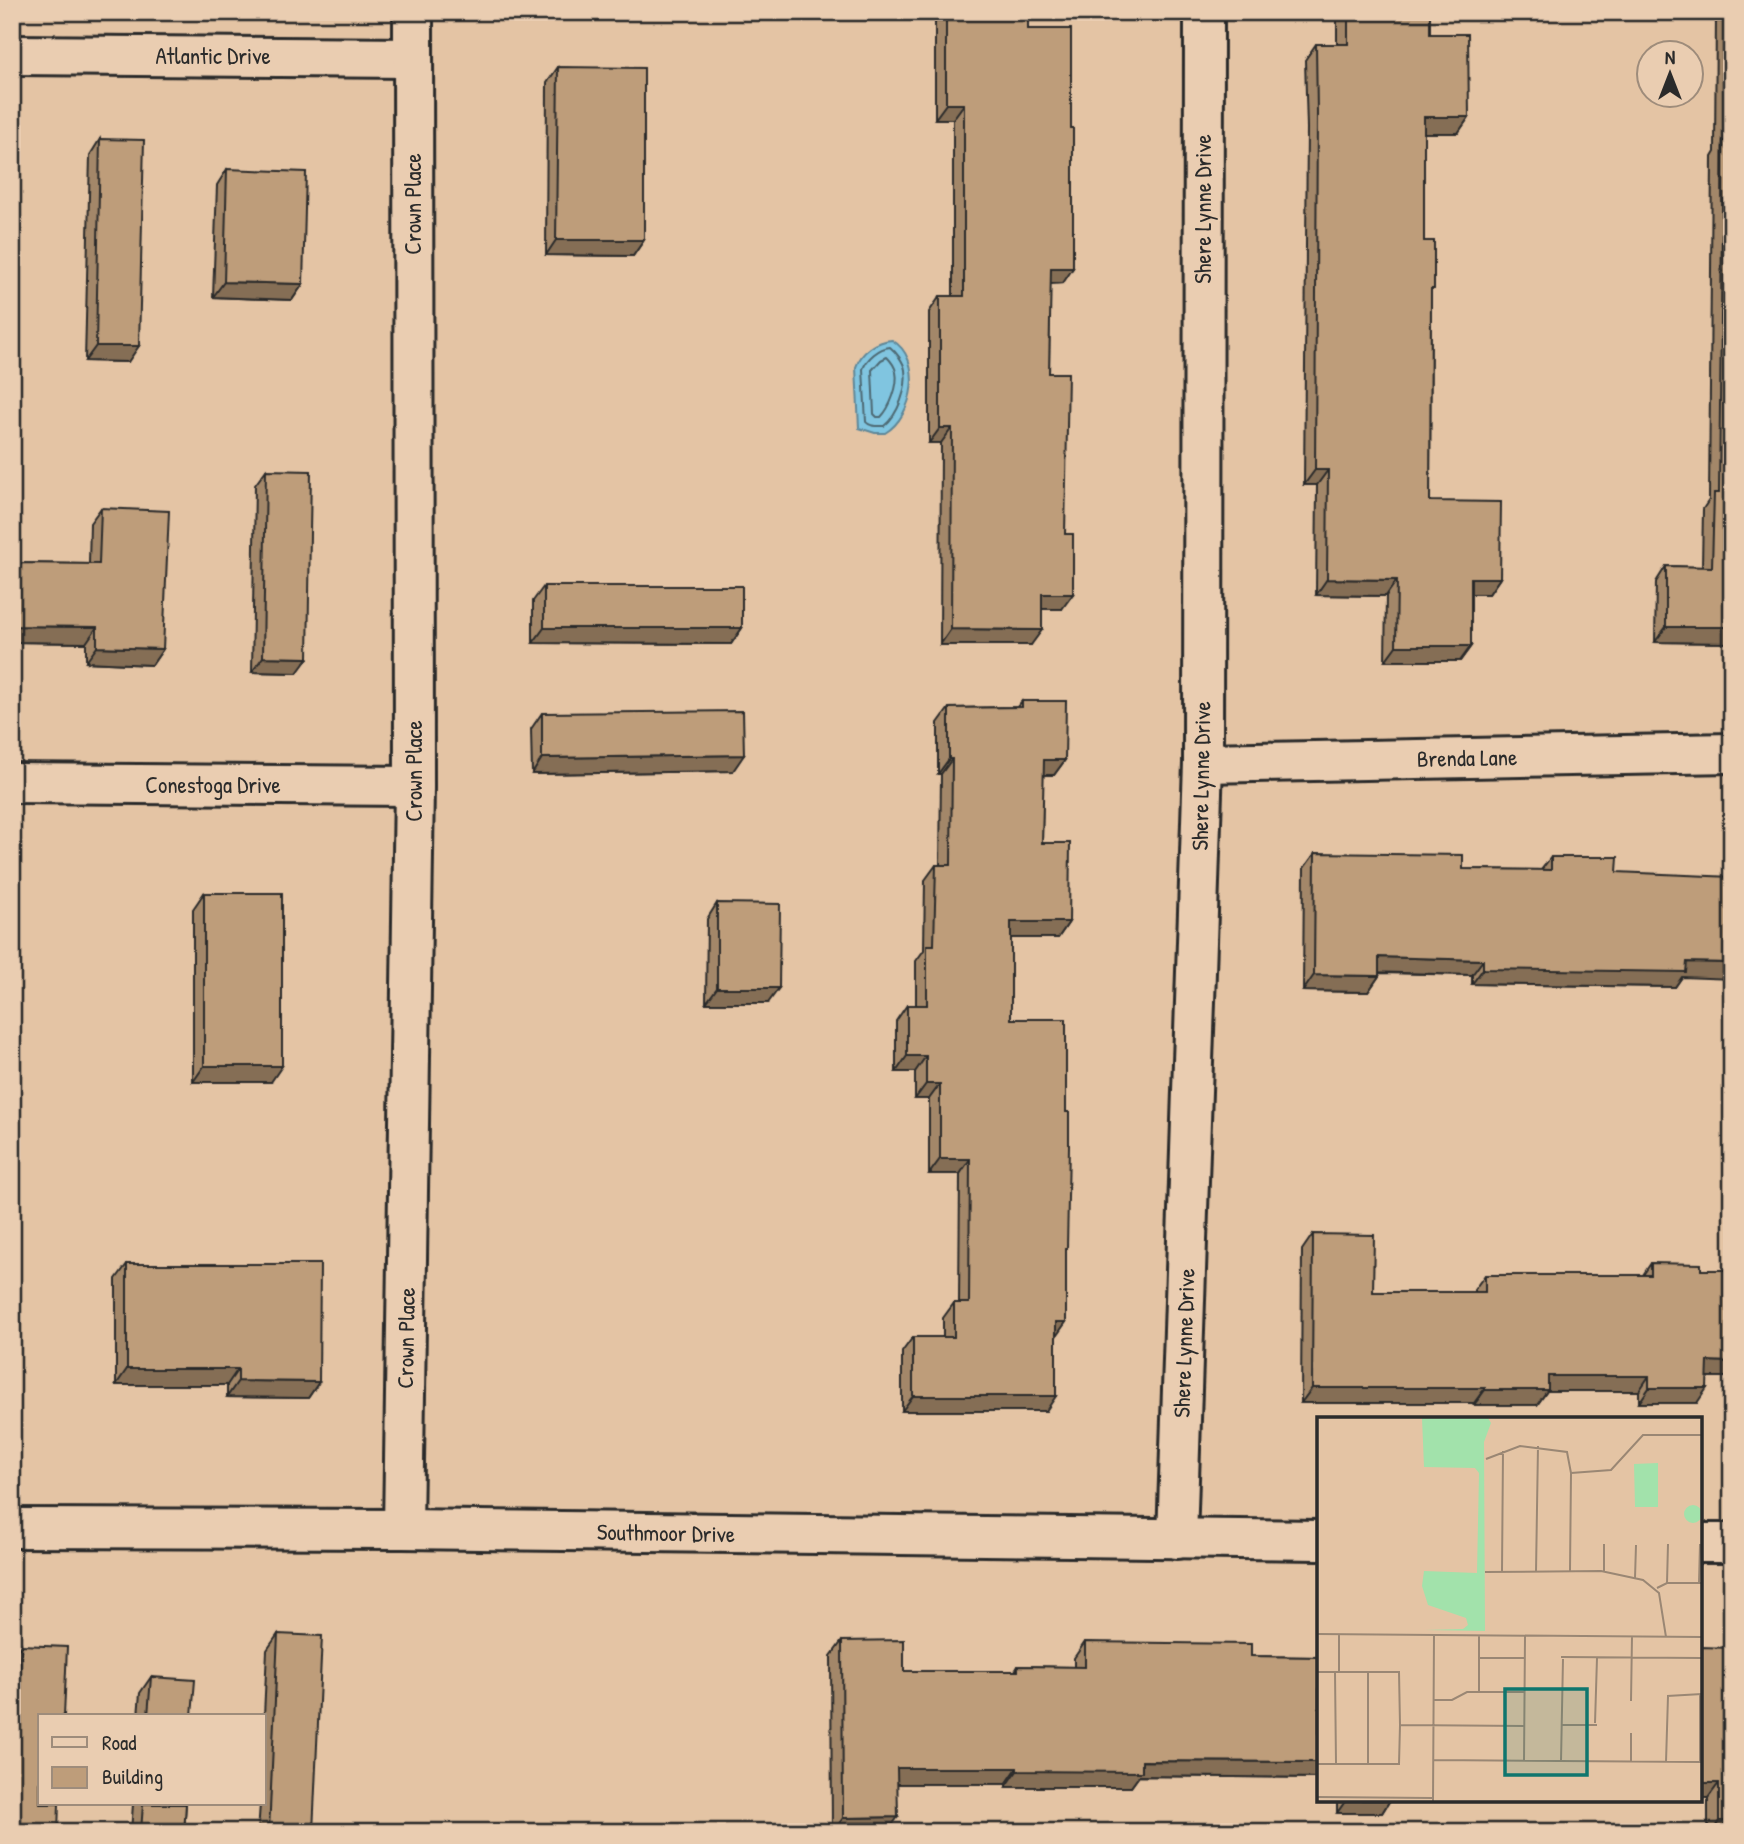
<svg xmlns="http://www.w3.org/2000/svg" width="1744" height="1844" viewBox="0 0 1744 1844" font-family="'Patrick Hand',sans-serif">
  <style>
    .water { fill: #80c5e0; stroke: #5e8798; stroke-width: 2 }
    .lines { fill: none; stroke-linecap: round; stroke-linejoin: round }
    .shore { stroke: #4d6973; stroke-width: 2 }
    .minor-casing { stroke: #2b2b2b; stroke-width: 44 }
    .minor { stroke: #eacdb1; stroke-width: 38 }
    .wall { fill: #a38769; stroke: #2b2b2b; stroke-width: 2 }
    .shaded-wall { fill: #856e55; stroke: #2b2b2b; stroke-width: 2 }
    .building { fill: #be9d7a; stroke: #2b2b2b; stroke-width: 2 }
    .labels { text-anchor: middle; stroke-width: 5; stroke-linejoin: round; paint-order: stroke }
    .street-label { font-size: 23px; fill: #2b2b2b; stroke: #eacdb1 }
    .inset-road { fill: none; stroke: #9a8774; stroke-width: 2 }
    .view { fill: #0f766e; fill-opacity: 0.15; stroke: #0f766e; stroke-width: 3.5 }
    .inset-edge { fill: none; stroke: #2b2b2b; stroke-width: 3.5 }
  </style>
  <rect width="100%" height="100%" fill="#e4c4a4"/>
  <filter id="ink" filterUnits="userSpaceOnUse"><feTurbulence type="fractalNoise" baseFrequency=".0143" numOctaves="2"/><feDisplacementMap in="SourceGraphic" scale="14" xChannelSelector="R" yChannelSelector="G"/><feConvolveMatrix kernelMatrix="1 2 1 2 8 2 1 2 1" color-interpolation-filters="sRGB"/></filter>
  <g filter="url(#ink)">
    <path class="water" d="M892,340c32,19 22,76 -7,93h-10l-16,-5 -3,-61c5,-15 20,-26 36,-27z"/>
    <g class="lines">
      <g class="shore">
        <path d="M890,347c6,5 14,15 15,23 3,18 -7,45 -21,56 -6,0 -14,1 -18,-4l-3,-53c4,-11 16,-21 27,-22z"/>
        <path d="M887,357c4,4 8,9 9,15 3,13 -6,36 -15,45h-4l-3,-3 -2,-44 9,-10z"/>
      </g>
      <g class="minor-casing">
        <g id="minor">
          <polyline points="12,55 413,58"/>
          <polyline points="1203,763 1732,753"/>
          <polyline points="12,783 414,786"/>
          <polyline points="12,1528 403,1529 1319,1540"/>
          <polyline points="403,1529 414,786 413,12"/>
          <polyline points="1177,1539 1203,763 1204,12"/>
          <polyline points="1700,1543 1732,1543"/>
        </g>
      </g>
      <use href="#minor" class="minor"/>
    </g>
    <g class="wall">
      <polygon points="935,12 1028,12 1028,29 1063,283 1050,284 1049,373 1062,609 1042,609 1031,645 940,645 941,443 929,443 929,312 940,296 953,296 953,119 935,119"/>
      <polygon points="1337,12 1430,12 1430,34 1469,117 1458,133 1424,133 1424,241 1431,293 1430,501 1500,578 1489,594 1471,594 1471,646 1460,661 1385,661 1386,596 1316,595 1317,485 1304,485 1307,128 1305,60 1316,44 1337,44"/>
      <polygon points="1716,12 1732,12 1732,643 1655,642 1656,582 1666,566 1702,567 1703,509 1709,500 1712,157 1715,152"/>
      <polygon points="558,67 644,240 633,256 546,255 547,83"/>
      <polygon points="100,139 128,362 85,361 90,155"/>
      <polygon points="227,169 303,284 292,300 213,297 217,185"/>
      <polygon points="266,470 297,673 252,672 255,485"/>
      <polygon points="101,508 163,649 152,665 86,662 86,643 12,642 12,563 89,564 90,523"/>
      <polygon points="544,586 742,628 731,644 533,643 533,601"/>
      <polygon points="1022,701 1065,760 1054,775 1043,775 1042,843 1069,922 1058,938 1011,938 1011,1019 1067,1248 1066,1250 1066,1322 1056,1335 1046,1411 902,1411 902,1352 913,1337 943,1337 943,1318 954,1303 959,1303 960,1174 929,1174 929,1099 915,1099 915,1072 896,1072 896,1021 907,1005 916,1005 916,961 924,950 925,880 936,865 940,865 941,774 938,774 938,723 949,708 1017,707"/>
      <polygon points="542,713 733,771 532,774 531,729"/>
      <polygon points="1315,853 1463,869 1541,870 1551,857 1617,872 1682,977 1675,987 1472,984 1472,975 1379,973 1379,976 1368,992 1303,991 1304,868"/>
      <polygon points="204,893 271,1082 193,1082 193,909"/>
      <polygon points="717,903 768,1003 706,1003 707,919"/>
      <polygon points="1313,1234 1373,1292 1474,1292 1474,1290 1485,1275 1643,1275 1651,1263 1701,1270 1732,1270 1732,1377 1708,1377 1697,1403 1639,1403 1639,1391 1547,1391 1537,1405 1474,1405 1474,1403 1301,1403 1302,1250"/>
      <polygon points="127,1264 319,1382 308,1398 227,1397 227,1385 116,1385 116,1279"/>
      <polygon points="278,1634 313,1832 258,1832 260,1804 264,1804 264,1716 267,1650"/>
      <polygon points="842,1641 904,1671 1015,1671 1018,1666 1074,1667 1074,1658 1085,1642 1251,1656 1319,1657 1319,1778 1139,1776 1131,1787 1006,1787 1006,1784 897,1784 887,1832 832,1832 831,1656"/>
      <polygon points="21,1645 12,1832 12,1658"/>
      <polygon points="1700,1647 1732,1832 1708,1832 1708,1798 1700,1798"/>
      <polygon points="151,1677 192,1716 138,1716 140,1693"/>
      <polygon points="1337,1800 1390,1800 1382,1813 1337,1813"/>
      <polygon points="133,1804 186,1804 184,1832 131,1832"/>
    </g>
    <g class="shaded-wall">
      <polygon points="946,104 964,104 953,119 935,119"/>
      <polygon points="1424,117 1469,117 1458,133 1413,133"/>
      <polygon points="556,240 644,240 633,256 546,255"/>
      <polygon points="1051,268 1073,268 1063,283 1040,284"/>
      <polygon points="224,282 303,284 292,300 213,297"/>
      <polygon points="96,346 139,346 128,362 85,361"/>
      <polygon points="940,428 952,428 941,443 929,443"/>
      <polygon points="1315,470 1328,470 1317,485 1304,485"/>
      <polygon points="1471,578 1500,578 1489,594 1460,594"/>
      <polygon points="1327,579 1397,580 1386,596 1316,595"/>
      <polygon points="1042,594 1073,594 1062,609 1031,609"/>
      <polygon points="12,626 97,627 86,643 12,642"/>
      <polygon points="1666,627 1732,627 1732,643 1655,642"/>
      <polygon points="544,628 742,628 731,644 533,643"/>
      <polygon points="951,629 1042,630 1031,645 940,645"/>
      <polygon points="1396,646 1471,646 1460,661 1385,661"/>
      <polygon points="97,647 163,649 152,665 86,662"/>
      <polygon points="263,657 308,658 297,673 252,672"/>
      <polygon points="744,755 733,771 532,774 542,758"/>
      <polygon points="949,759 952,759 941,774 938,774"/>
      <polygon points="1044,760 1065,760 1054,775 1033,775"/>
      <polygon points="1011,922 1069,922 1058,938 1000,938"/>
      <polygon points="1379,957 1483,960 1472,975 1368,972"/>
      <polygon points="1687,962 1732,963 1732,979 1682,977 1675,987 1472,984 1483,969"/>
      <polygon points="1314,975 1379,976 1368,992 1303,991"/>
      <polygon points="717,988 779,988 768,1003 706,1003"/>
      <polygon points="907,1056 926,1056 915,1072 896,1072"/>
      <polygon points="204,1066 282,1066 271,1082 193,1082"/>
      <polygon points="926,1084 940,1084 929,1099 915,1099"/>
      <polygon points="940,1159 970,1159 960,1174 929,1174"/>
      <polygon points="1056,1322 1066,1322 1055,1338"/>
      <polygon points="1708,1361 1732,1362 1732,1377 1697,1377"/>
      <polygon points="127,1369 238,1369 227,1385 116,1385"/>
      <polygon points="1548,1376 1649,1376 1639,1391 1547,1391 1537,1405 1474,1405 1485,1390"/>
      <polygon points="238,1381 319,1382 308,1398 227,1397"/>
      <polygon points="1312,1388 1485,1388 1474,1403 1301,1403"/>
      <polygon points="1649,1388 1707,1388 1697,1403 1639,1403"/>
      <polygon points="913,1396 1056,1396 1046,1411 902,1411"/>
      <polygon points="1142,1761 1319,1762 1319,1778 1139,1776 1131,1787 1006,1787 1017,1771"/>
      <polygon points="897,1768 1017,1768 1006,1784 886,1784"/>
      <polygon points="1700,1783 1719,1783 1708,1798 1700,1798"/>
      <polygon points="1346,1800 1390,1800 1382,1813 1337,1813"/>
      <polygon points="898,1817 887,1832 833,1832 843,1818"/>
      <polygon points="1719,1821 1732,1821 1732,1832 1712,1832"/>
      <polygon points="12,1829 58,1832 12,1832"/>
    </g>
    <g class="building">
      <polygon points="946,12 1028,12 1028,29 1071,29 1071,128 1073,128 1073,268 1051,268 1049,373 1068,373 1065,534 1073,534 1073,594 1042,594 1042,630 951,629 952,428 940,428 940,296 964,296 964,104 946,104"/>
      <polygon points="1348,12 1430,12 1430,34 1468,34 1469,117 1424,117 1424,241 1434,241 1434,289 1431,289 1430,501 1501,502 1500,578 1471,578 1471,646 1396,646 1397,580 1327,579 1328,470 1315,470 1317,113 1316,44 1348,44"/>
      <polygon points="1727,12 1732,12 1732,627 1666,627 1666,566 1712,567 1714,493 1719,493 1723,141 1726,141"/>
      <polygon points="558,67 644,68 644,240 556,240"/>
      <polygon points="100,139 144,140 139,346 96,346"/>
      <polygon points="227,169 306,172 303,284 224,282"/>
      <polygon points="266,470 311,471 308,658 263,657"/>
      <polygon points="101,508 169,511 163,649 97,647 97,627 12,626 12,563 99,564"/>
      <rect x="544" y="586" width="198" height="42"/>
      <polygon points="1022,701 1066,701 1065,760 1044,760 1042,843 1070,843 1069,922 1011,922 1011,1019 1066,1019 1066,1112 1069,1112 1069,1146 1067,1248 1066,1248 1066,1322 1056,1322 1056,1396 913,1396 913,1337 954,1337 954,1303 969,1303 970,1159 940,1159 940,1084 926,1084 926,1056 907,1056 907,1005 927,1005 927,945 934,945 936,865 951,865 952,759 949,759 949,708 1022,707"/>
      <polygon points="743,711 744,755 542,758 542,713"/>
      <polygon points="1315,853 1463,855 1463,869 1551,870 1551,857 1618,857 1617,872 1732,877 1732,963 1687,962 1686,972 1483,969 1483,960 1379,957 1379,976 1314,975"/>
      <rect x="204" y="893" width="78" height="173"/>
      <polygon points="717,903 780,904 779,988 717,988"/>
      <polygon points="1313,1234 1374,1235 1373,1292 1485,1292 1485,1275 1651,1275 1651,1263 1701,1264 1701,1270 1732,1270 1732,1362 1708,1361 1707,1388 1649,1388 1649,1376 1548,1376 1548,1390 1485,1390 1485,1388 1312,1388"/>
      <polygon points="127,1264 320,1264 319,1382 238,1381 238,1369 127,1369"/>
      <polygon points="278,1634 322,1636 313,1832 269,1832"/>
      <polygon points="904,1640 904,1671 1018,1671 1018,1666 1085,1667 1085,1642 1251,1644 1251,1656 1319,1657 1319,1762 1142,1761 1142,1772 1017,1771 1017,1768 897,1768 898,1817 843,1818 842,1641"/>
      <polygon points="21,1645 67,1647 64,1716 40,1716 40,1804 59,1804 58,1831 12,1829"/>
      <polygon points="1700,1647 1732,1648 1732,1821 1719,1821 1719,1783 1700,1783"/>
      <polygon points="151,1677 195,1680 192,1716 148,1716"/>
      <polygon points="143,1804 186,1804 184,1832 141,1832"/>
    </g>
  </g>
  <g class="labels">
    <g class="street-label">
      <text x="213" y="64">Atlantic Drive</text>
      <text transform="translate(413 204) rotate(-90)" y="8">Crown Place</text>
      <text transform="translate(1203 209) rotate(-90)" y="8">Shere Lynne Drive</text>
      <text transform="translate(1467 758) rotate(-1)" y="8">Brenda Lane</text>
      <text transform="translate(414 771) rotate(-90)" y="8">Crown Place</text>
      <text transform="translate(1201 776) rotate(-89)" y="8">Shere Lynne Drive</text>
      <text x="213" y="793">Conestoga Drive</text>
      <text transform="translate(406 1338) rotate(-89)" y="8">Crown Place</text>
      <text transform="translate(1184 1343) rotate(-88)" y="8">Shere Lynne Drive</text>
      <text transform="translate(666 1533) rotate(1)" y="8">Southmoor Drive</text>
    </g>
  </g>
  <g transform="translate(1317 1417)">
    <rect width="385" height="385" fill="#e4c4a4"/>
    <path d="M105,1h66l3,5 -7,19 1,189 -60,-1 38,-1 5,-4 -2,-7 -38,-13 -6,-19 2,-15 53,2 2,-100 -4,-5 -51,-1zM341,46v44h-23l-1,-43zM367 97a9 9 0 1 1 18 0a9 9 0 1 1-18 0Z" fill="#a2e2ab"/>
    <path class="inset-road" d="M169,42l34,-13 47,6 4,21 -1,98M254,56l40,-3 32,-35h59M287,154v-27M168,155l116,-1 42,9 16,13 7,44M185,155l1,-121M219,155l2,-126M318,161l1,-33M350,166l1,-39M382,166l1,-39M340,171l10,-5h35M0,217l385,3M244,240l141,1M162,241h46M0,255h82l1,53 -1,39h-82M18,255l1,92M22,255v-37M162,274v-56M350,279l35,-2M116,283h19l15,-8h58M314,284l1,-65M278,306l2,-65M83,308l125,1M245,308h35M116,343l269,2M207,344l1,-125M244,344l2,-102M314,344v-28M349,345l2,-66M383,345v-68M51,347v-92M0,380l116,1M116,384l1,-166"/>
    <path class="view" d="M188,272h82v86h-82z"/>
    <rect width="385" height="385" class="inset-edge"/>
  </g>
  <rect width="1744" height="1844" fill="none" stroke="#eacdb1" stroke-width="42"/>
  <rect x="21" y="21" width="1702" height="1802" fill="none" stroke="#2b2b2b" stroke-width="2.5" filter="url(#ink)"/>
  <rect x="38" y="1714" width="228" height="91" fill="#eacdb1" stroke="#9e8c7b" stroke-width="2"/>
  <rect x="52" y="1737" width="35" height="10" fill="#eacdb1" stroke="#9e8c7b" stroke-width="2"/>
  <text x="102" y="1750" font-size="21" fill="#2b2b2b">Road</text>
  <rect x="52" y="1767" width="35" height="21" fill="#be9d7a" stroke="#9e8c7b" stroke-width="2"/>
  <text x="102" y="1784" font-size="21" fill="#2b2b2b">Building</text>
  <g transform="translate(1670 74)"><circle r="33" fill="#eacdb1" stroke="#9e8c7b" stroke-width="2"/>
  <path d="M0-5L12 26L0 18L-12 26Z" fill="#2b2b2b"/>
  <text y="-10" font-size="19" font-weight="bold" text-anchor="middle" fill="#2b2b2b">N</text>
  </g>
</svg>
